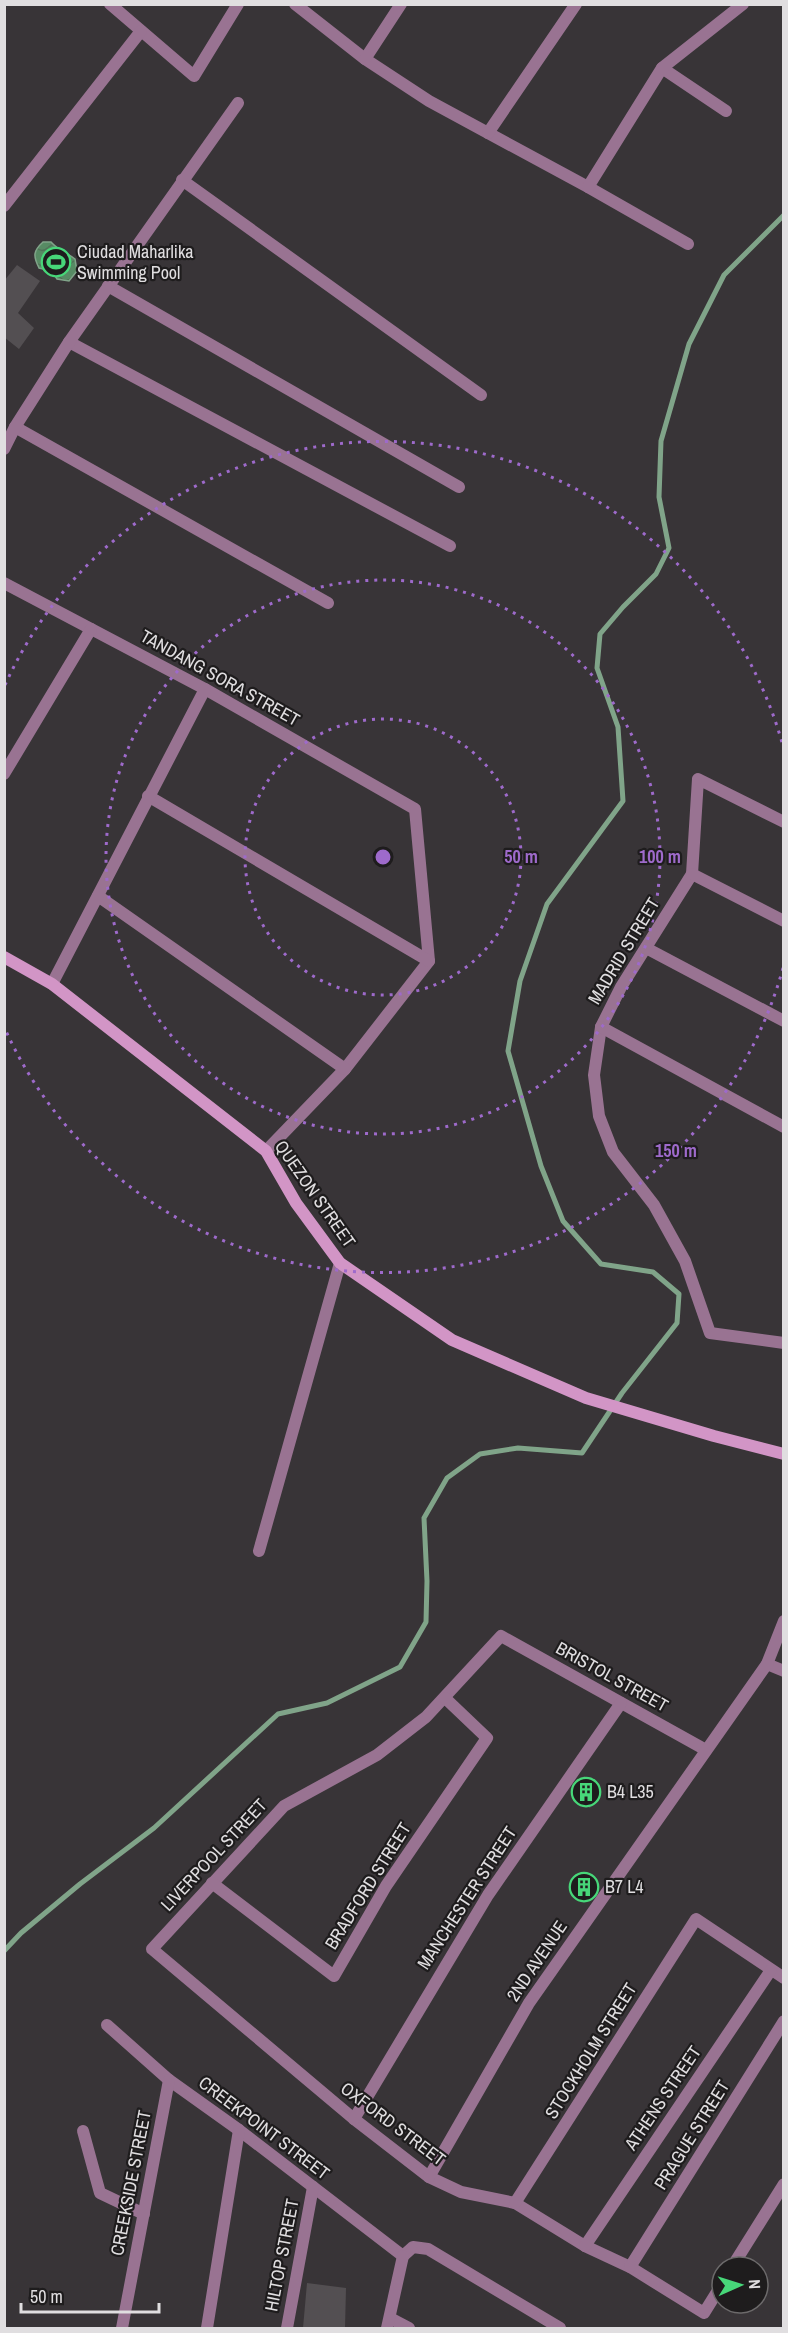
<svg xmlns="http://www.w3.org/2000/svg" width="788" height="2333" viewBox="0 0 788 2333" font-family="'Archivo Narrow',sans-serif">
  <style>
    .water { fill: url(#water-waves); stroke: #80a489; stroke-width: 1.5 }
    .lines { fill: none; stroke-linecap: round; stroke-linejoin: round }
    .stream { stroke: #80a489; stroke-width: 5 }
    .building { fill: #534f52 }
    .street { stroke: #997392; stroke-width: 12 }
    .secondary { stroke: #d295c6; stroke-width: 12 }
    .ring { fill: none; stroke: #9e6acb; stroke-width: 3; stroke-dasharray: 3 6 }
    .labels { text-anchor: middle; stroke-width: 4.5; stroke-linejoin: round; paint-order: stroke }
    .poi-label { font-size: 18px; fill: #e0dee0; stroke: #1e1c1d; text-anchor: start }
    .street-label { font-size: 18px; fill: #e0dee0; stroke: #1e1c1d }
    .centre { fill: #9e6acb; stroke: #1e1c1d; stroke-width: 3 }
    .ring-label { font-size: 18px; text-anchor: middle; font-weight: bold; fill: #9e6acb; stroke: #1e1c1d; stroke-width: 4.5; stroke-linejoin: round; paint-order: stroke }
  </style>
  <defs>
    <pattern id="water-waves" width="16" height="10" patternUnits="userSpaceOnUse" patternTransform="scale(1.5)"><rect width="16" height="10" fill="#578b64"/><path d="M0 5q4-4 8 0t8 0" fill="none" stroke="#507258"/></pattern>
  </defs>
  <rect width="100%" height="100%" fill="#383437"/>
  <path class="water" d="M43,242h8c8,9 15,10 24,17l2,12 -8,10 -12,-2 -5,-8 -13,-3c-6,-12 -6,-17 4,-26z"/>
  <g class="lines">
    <polyline class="stream" points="4,1951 21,1933 80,1884 154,1828 278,1714 327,1703 400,1667 426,1622 427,1581 424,1518 447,1478 480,1454 518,1448 582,1453 622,1393 677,1323 679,1294 653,1272 601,1264 563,1221 541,1166 508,1051 520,981 547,904 623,801 618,727 597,668 600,634 623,607 656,574 669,548 659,497 661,441 689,344 724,275 784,215"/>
  </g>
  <g class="building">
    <polygon points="17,265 40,281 18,313 34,328 19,349 4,337 4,281"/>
    <polygon points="584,1776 600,1789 590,1808 572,1795"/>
    <polygon points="582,1872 598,1886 588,1902 569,1887"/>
    <polygon points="307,2283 346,2288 345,2328 303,2328"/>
  </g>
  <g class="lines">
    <g class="street">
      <polyline points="110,4 194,76 238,4"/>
      <polyline points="295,4 365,59 429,101 588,187 688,244"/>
      <polyline points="365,59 401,4"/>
      <polyline points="662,68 726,111"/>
      <polyline points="488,133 576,4"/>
      <polyline points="182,180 481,395"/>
      <polyline points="588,187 662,68 743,4"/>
      <polyline points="4,206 141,31"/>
      <polyline points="108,286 459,487"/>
      <polyline points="69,342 450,546"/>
      <polyline points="15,427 328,603"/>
      <polyline points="4,449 15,427 69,342 238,103"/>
      <polyline points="4,583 205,689 415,809 429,961 345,1069 266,1151"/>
      <polyline points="4,774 91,629"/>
      <polyline points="148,796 429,961"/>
      <polyline points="784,822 698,779 692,874 621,987 601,1027 594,1075 599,1116 613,1152 654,1205 685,1261 710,1333 784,1343"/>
      <polyline points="692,874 784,921"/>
      <polyline points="98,896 345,1069"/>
      <polyline points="646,948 784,1021"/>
      <polyline points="52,984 205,689"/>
      <polyline points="601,1027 784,1127"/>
      <polyline points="259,1551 340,1263"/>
      <polyline points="767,1664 784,1671"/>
      <polyline points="706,1750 501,1636 426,1717 377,1755 284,1806 152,1949 354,2119 429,2177 461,2192 515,2203 585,2246 630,2267 704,2313 722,2284"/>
      <polyline points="212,1883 334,1976 386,1886 487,1738 445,1698"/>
      <polyline points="107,2025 169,2080 239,2130 403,2256"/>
      <polyline points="354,2119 488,1895 621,1703"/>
      <polyline points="83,2131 100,2193 144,2214"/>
      <polyline points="429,2177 529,2003 767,1664 784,1621"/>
      <polyline points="515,2203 696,1919 784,1978"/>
      <polyline points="585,2246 771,1970"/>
      <polyline points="403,2256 413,2247 428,2249 560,2328"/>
      <polyline points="630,2267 784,2021"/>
      <polyline points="732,2267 784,2184"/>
      <polyline points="390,2318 409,2328"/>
      <polyline points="122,2328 169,2080"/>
      <polyline points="207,2328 239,2130"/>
      <polyline points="287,2328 313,2187"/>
      <polyline points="387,2328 403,2256"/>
    </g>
    <polyline class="secondary" points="4,957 52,984 266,1151 296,1203 340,1263 452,1340 586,1398 714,1436 784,1454"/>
  </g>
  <g class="ring">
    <circle cx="383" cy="857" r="138"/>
    <circle cx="383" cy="857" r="277"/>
    <path d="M783 968A415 415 0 0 1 5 1029M5 685A415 415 0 0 1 783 746"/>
  </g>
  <defs>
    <g id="stadium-ring" transform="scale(1.5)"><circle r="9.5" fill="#1e1c1d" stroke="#47d779" stroke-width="1.5"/><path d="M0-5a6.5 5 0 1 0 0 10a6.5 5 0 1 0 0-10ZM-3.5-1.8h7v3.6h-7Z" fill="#47d779"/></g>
    <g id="building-ring" transform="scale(1.5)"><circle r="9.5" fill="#1e1c1d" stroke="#47d779" stroke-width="1.5"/><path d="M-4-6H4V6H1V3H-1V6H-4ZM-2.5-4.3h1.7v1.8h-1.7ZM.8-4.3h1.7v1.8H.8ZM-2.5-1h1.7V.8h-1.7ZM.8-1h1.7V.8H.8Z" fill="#47d779"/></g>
  </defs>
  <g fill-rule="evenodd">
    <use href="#stadium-ring" x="56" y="262"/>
    <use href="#building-ring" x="586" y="1792"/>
    <use href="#building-ring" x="584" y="1887"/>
  </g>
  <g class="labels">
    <g class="poi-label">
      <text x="77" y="258">Ciudad Maharlika<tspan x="77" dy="21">Swimming Pool</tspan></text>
      <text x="607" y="1798">B4 L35</text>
      <text x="605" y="1893">B7 L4</text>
    </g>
    <g class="street-label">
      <text transform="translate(220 678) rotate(29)" y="6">TANDANG SORA STREET</text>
      <text transform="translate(624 951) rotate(-59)" y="6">MADRID STREET</text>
      <text transform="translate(315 1194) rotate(55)" y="6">QUEZON STREET</text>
      <text transform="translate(612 1677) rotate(29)" y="6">BRISTOL STREET</text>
      <text transform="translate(214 1855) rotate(-47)" y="6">LIVERPOOL STREET</text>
      <text transform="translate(368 1886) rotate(-58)" y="6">BRADFORD STREET</text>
      <text transform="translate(467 1898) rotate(-57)" y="6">MANCHESTER STREET</text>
      <text transform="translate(537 1961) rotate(-56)" y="6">2ND AVENUE</text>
      <text transform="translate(591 2051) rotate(-58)" y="6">STOCKHOLM STREET</text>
      <text transform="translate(663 2098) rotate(-56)" y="6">ATHENS STREET</text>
      <text transform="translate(393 2124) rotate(37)" y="6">OXFORD STREET</text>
      <text transform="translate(264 2128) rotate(37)" y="6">CREEKPOINT STREET</text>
      <text transform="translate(692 2135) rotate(-58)" y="6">PRAGUE STREET</text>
      <text transform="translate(131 2183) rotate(-79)" y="6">CREEKSIDE STREET</text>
      <text transform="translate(282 2255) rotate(-79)" y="6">HILTOP STREET</text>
    </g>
  </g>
  <circle cx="383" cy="857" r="9" class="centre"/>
  <g class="ring-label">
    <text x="521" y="863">50 m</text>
    <text x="660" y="863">100 m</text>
    <text x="676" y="1157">150 m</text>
  </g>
  <rect width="788" height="2333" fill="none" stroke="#e0dee0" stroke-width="12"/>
  <g transform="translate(740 2285) rotate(87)"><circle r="28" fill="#1e1c1d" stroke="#6c6a6b" stroke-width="1.5"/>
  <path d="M0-4.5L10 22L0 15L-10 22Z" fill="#47d779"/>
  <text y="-9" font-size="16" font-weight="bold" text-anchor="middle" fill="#e0dee0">N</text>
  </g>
  <path d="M21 2303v9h138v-9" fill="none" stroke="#e0dee0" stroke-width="3"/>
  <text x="30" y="2303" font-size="18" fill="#e0dee0" stroke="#1e1c1d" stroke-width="4.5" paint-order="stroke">50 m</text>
</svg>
